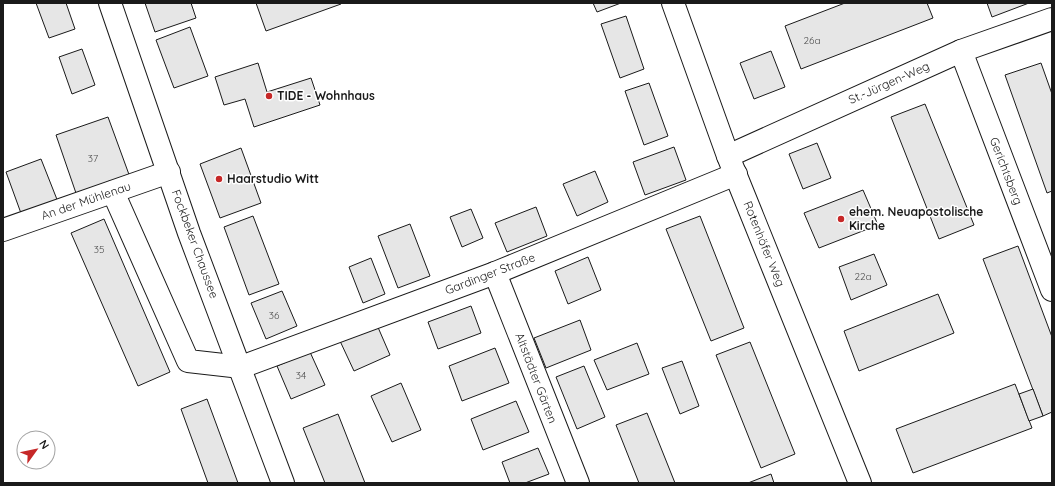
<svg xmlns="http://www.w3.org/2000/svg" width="1055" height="486" viewBox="0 0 1055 486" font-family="Quicksand,sans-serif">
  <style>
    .building { fill: #e6e6e6; stroke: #1a1a1a }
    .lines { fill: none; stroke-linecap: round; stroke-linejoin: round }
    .minor-casing { stroke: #1a1a1a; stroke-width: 24 }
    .major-casing { stroke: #1a1a1a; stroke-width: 24 }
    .minor { stroke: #fff; stroke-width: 22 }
    .major { stroke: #fff; stroke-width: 22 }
    .poi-dot { fill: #c62828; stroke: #fff; stroke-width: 1.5 }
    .labels { text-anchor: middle; stroke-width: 3; stroke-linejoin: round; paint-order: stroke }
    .number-label { font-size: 10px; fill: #4d4d4d }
    .street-label { font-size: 12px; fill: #1a1a1a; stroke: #fff }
    .poi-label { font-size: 12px; font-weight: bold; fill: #1a1a1a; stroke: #fff; text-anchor: start }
  </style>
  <rect width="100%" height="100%" fill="#fff"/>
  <g class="building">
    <polygon points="36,3 66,3 75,29 49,38"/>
    <polygon points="145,3 191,3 196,18 155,32"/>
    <polygon points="256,3 341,3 341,4 266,31"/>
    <polygon points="593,3 621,3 597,12"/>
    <polygon points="845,3 927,3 933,18 801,69 785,26"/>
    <polygon points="987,3 1029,3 992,17"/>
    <polygon points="626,16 644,69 620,78 601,24"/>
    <polygon points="190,27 208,76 174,88 156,40"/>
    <polygon points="82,49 95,85 72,94 59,57"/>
    <polygon points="771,51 785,87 754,99 740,63"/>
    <polygon points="258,63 267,92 311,78 320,105 254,127 245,99 224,105 215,77"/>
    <polygon points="1041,63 1052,94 1052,191 1047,193 1005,75"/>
    <polygon points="649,83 668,136 644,145 625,91"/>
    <polygon points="925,104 974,225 939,239 891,117"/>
    <polygon points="108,117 131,180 78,199 56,135"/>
    <polygon points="817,143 831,178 803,189 789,154"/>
    <polygon points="674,147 686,180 645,195 633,162"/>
    <polygon points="241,148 261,203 220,218 200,164"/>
    <polygon points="41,159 58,202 22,216 6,172"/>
    <polygon points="595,171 608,202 577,216 563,184"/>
    <polygon points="863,190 878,225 819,248 804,213"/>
    <polygon points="536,207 547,236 507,252 495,223"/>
    <polygon points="471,209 483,238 462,247 450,217"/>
    <polygon points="253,216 279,284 249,295 224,227"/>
    <polygon points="700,216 744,328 711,341 666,229"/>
    <polygon points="104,219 170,372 138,386 71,233"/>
    <polygon points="410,224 430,276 398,288 378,236"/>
    <polygon points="1018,246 1052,337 1052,412 1043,416 983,259"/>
    <polygon points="874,254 887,285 851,300 839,267"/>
    <polygon points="588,257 601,290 568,304 555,271"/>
    <polygon points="371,258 385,294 363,303 349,267"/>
    <polygon points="282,291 297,326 266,339 251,303"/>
    <polygon points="938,294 954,333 859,371 844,331"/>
    <polygon points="471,306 481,333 438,349 428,322"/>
    <polygon points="580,320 591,350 546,368 534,338"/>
    <polygon points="377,325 390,355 354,371 340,341"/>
    <polygon points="750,342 795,454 761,468 716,355"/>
    <polygon points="637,343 649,374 607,390 594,360"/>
    <polygon points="495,348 509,383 462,401 449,366"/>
    <polygon points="310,352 325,385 291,399 277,366"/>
    <polygon points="682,361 699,406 680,414 662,368"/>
    <polygon points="584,366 605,417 577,429 556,377"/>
    <polygon points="401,383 421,430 392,442 371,396"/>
    <polygon points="1015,384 1032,428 913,473 896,429"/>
    <polygon points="1033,389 1043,416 1029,421 1019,394"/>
    <polygon points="207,399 238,483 208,483 181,409"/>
    <polygon points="516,401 529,432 483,450 471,419"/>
    <polygon points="647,413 675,483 639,483 616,425"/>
    <polygon points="338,414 365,483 325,483 303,428"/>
    <polygon points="538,448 549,474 525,483 510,483 502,462"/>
    <polygon points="771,474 774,483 748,483"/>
  </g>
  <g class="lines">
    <g class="minor-casing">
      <g id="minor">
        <polyline points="673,3 728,156 860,483"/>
        <polyline points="961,51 1052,290"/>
        <polyline points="728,156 961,51 1052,19"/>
        <polyline points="113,192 188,361 241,367 495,273 736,174"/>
        <polyline points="3,230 169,172"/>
        <polyline points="495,273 578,483"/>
      </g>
    </g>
    <g class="major-casing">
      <polyline id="major" points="110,3 189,233 283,483"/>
    </g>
    <use href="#minor" class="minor"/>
    <use href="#major" class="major"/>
  </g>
  <g class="poi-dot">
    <circle cx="269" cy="96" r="4"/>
    <circle cx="219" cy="179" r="4"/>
    <circle cx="841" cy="219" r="4"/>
  </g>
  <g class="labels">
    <g class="number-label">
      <text x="812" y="44">26a</text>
      <text x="93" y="162">37</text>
      <text x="99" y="253">35</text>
      <text x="863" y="280">22a</text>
      <text x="274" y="319">36</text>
      <text x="301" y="379">34</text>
    </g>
    <g class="street-label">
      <text transform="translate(889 83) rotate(-24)" y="4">St.-Jürgen-Weg</text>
      <text transform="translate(1006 171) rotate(69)" y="4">Gerichtsberg</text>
      <text transform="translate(86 201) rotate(-19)" y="4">An der Mühlenau</text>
      <text transform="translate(195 244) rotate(70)" y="4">Fockbeker Chaussee</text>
      <text transform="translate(764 244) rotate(68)" y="4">Rotenhöfer Weg</text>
      <text transform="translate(490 274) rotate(-21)" y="4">Gardinger Straße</text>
      <text transform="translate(536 378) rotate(69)" y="4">Altstädter Gärten</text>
    </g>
    <g class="poi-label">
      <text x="277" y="100">TIDE - Wohnhaus</text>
      <text x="227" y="183">Haarstudio Witt</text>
      <text x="849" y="216">ehem. Neuapostolische<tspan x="849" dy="14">Kirche</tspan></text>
    </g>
  </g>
  <rect width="1055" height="486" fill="none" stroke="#1a1a1a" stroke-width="8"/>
  <g transform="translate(36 450) rotate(57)"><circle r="19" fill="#ffffff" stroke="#a3a3a3"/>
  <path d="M0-3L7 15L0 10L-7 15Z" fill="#c62828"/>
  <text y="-6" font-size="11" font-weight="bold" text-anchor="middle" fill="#1a1a1a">N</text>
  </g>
</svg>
